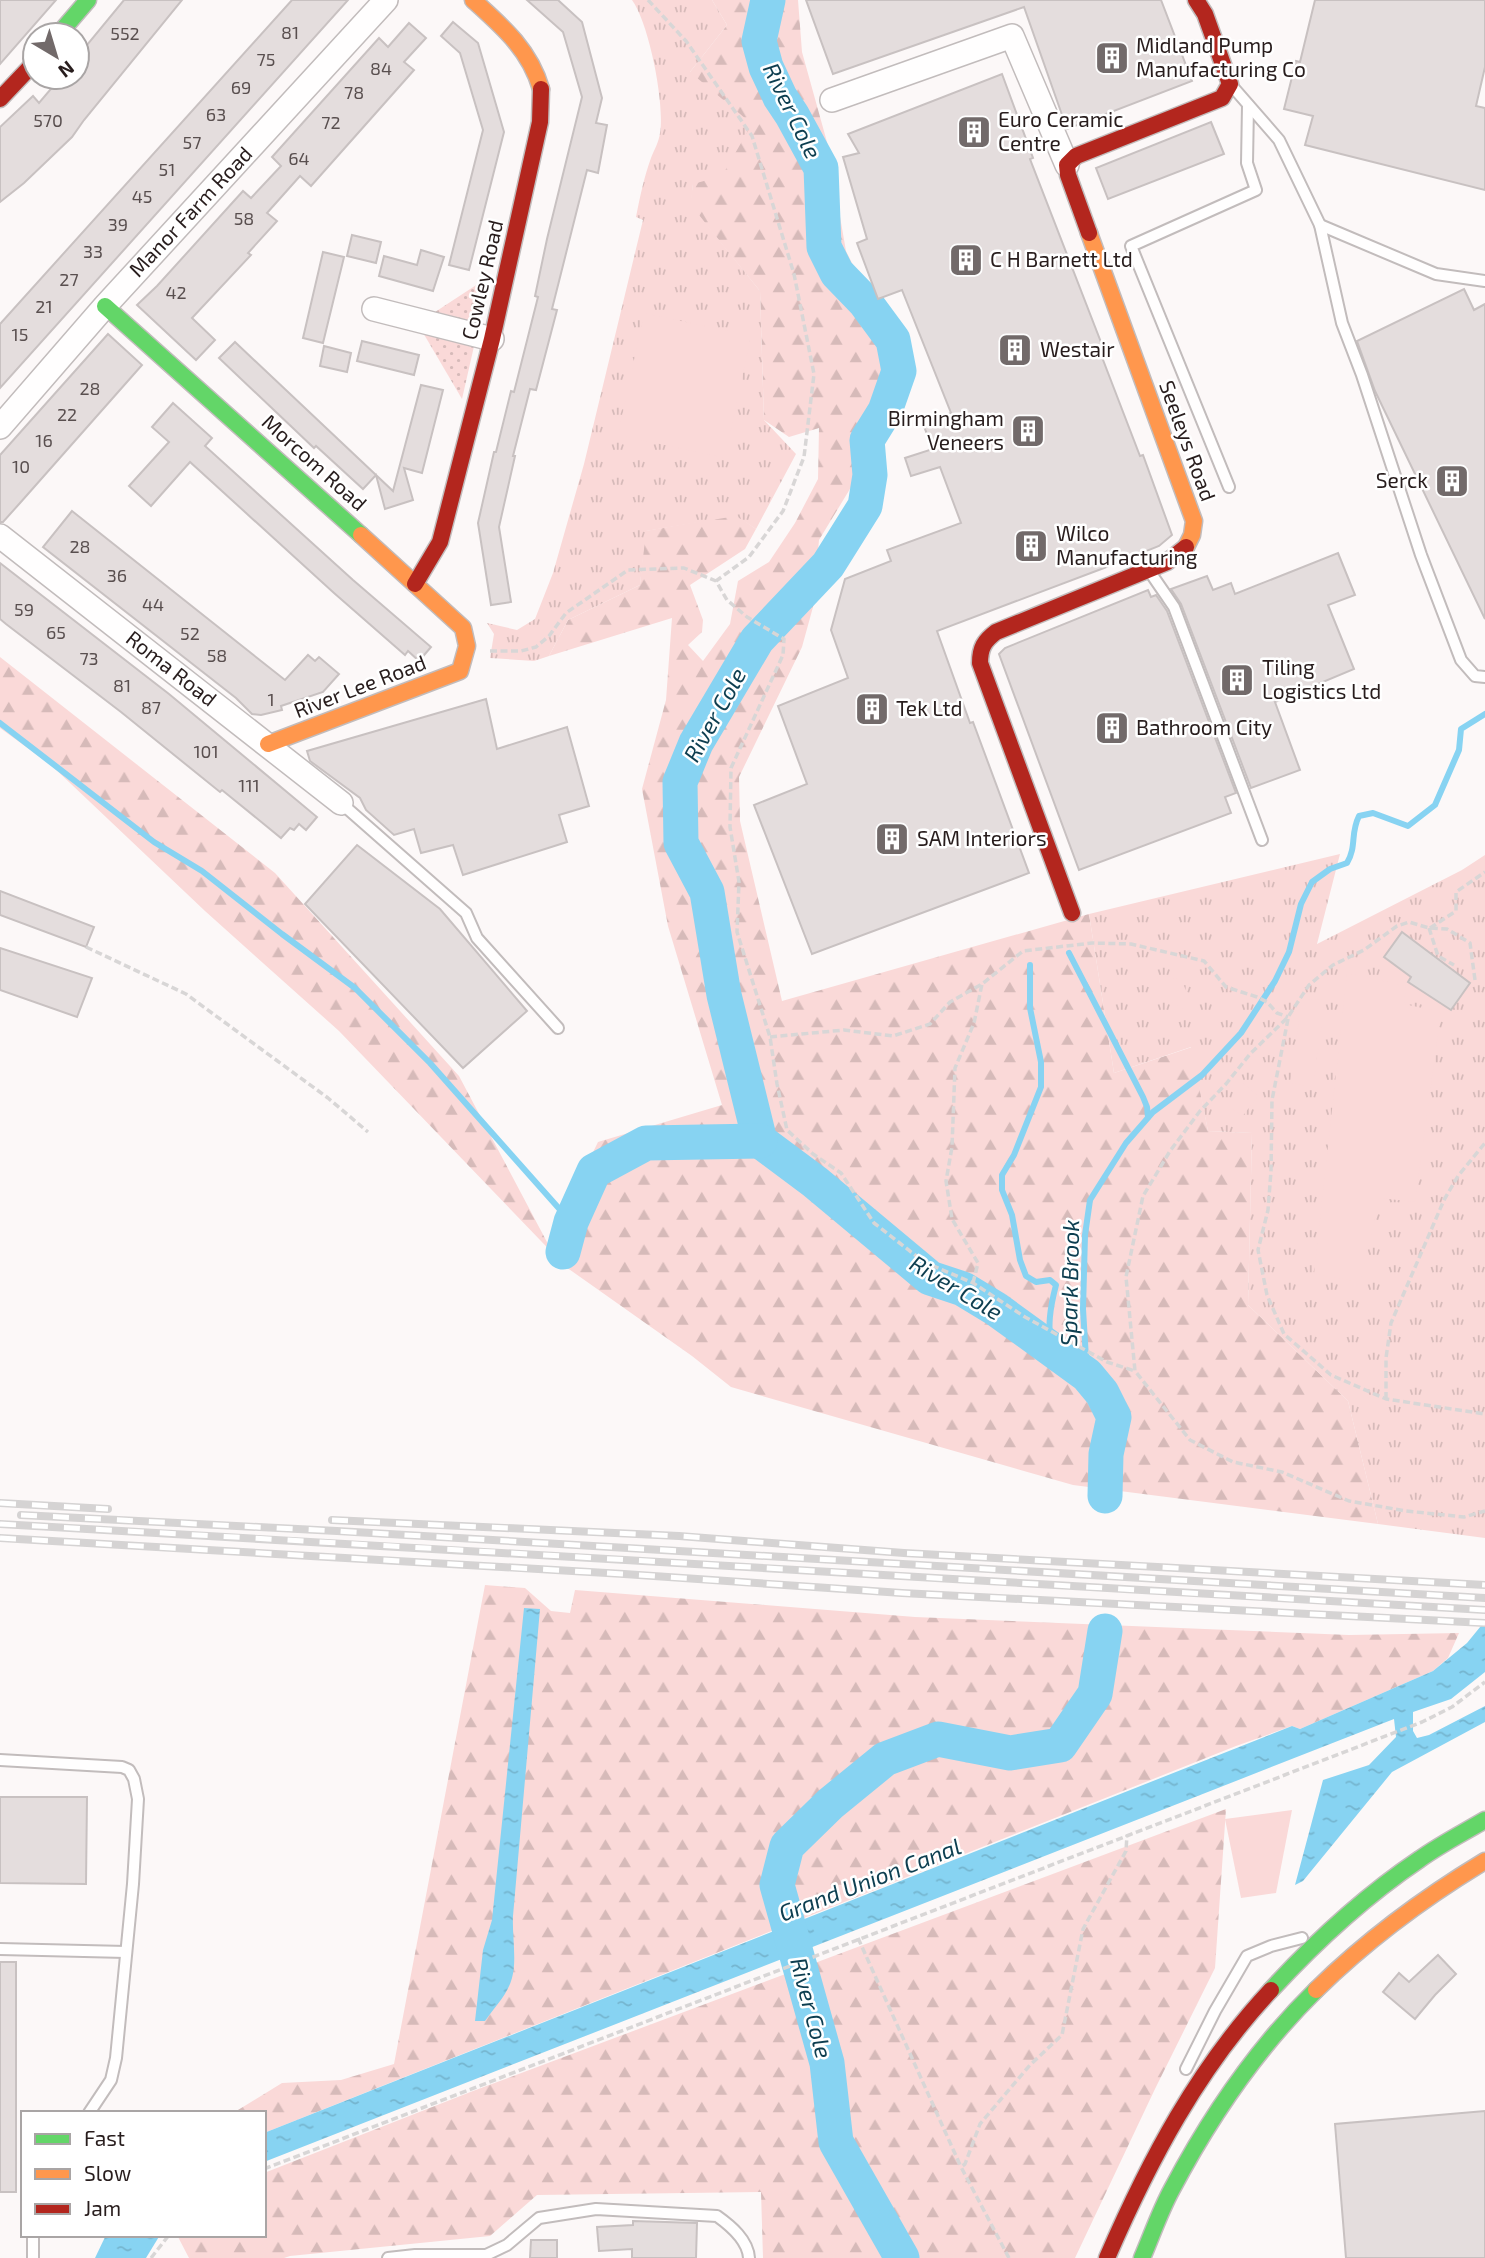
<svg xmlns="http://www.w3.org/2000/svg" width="1485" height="2258" viewBox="0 0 1485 2258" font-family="'Exo 2',sans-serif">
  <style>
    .grass { fill: url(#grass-dots) }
    .forest { fill: url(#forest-firs) }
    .park { fill: url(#park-tufts) }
    .pitch { fill: #fad9d8 }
    .water { fill: url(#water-ripples) }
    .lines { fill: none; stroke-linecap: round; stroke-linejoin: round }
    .stream { stroke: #87d3f2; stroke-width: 6 }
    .river { stroke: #87d3f2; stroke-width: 35 }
    .building { fill: #e4dddd; stroke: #c8c1c1; stroke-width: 2 }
    .lane-casing { stroke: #c2bcbc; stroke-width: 14 }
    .street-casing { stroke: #c2bcbc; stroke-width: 26 }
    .fast-casing { stroke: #c2bcbc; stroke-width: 19 }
    .slow-casing { stroke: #c2bcbc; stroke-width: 19 }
    .jam-casing { stroke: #c2bcbc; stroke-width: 19 }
    .path { stroke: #d8d6d6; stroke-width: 3.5; stroke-dasharray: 7 3.5; stroke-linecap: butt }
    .lane { stroke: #fffefe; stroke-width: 10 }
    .street { stroke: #fffefe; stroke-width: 23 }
    .fast { stroke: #63d668; stroke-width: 16 }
    .slow { stroke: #ff974d; stroke-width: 16 }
    .jam { stroke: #b3261e; stroke-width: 16 }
    .rail-casing { stroke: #d5d3d3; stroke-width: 8 }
    .rail { stroke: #fff; stroke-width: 5; stroke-dasharray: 16; stroke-linecap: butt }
    .labels { text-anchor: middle; stroke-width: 5; stroke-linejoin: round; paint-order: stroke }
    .number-label { font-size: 18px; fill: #594f4f }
    .poi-label { font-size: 21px; fill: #281d1d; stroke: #fff; text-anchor: start }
    .street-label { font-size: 21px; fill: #281d1d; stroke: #fff }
    .water-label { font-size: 23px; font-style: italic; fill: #0d3e50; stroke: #fff }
  </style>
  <defs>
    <pattern id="grass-dots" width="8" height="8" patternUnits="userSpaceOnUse" patternTransform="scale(1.75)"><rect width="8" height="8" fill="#fad9d8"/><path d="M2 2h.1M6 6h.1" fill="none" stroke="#d6bab9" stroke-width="1.8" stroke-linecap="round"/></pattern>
    <pattern id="forest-firs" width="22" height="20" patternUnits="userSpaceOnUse" patternTransform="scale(1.75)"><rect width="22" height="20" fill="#fad9d8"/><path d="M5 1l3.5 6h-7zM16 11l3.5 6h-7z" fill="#d6bab9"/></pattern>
    <pattern id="park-tufts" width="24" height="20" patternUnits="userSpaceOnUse" patternTransform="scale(1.75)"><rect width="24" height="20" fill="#fad9d8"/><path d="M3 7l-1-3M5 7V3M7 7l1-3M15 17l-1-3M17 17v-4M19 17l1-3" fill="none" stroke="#d6bab9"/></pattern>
    <pattern id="water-ripples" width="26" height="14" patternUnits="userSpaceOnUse" patternTransform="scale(1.75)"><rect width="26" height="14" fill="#87d3f2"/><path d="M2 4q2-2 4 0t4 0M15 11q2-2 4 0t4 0" fill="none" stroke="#75b5cf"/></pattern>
  </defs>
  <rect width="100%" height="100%" fill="#fcf8f8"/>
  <polygon class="grass" points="490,276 462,399 422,331 432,314"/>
  <g class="forest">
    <polygon points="712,0 798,0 802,52 827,142 846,251 864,287 889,320 897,393 873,451 819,540 813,607 802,647 739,777 740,821 782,1001 1089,914 1114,1073 1192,1047 1208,1131 1252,1133 1248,1305 1348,1401 1378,1524 1073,1485 731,1387 692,1356 566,1267 339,1031 205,911 51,765 0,728 0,657 275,873 459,1076 548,1244 598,1142 722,1105 668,926 642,789 666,700 672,618 549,656 568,620 640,585 645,531 736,515 756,529 745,549 690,585 703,620 702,632 688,645 703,661 730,624 738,581 769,562 795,523 818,479 819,428 789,437 764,420 760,291 690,205 693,184 690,72 727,25"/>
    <polygon points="485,1585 525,1588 551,1611 570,1613 575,1590 915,1617 1349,1635 1459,1633 1448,1658 1433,1671 1300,1729 1292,1726 1236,1746 264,2133 264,2113 233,2113 282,2083 341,2080 394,2064"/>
    <polygon points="1226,1809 1215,1968 1154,2091 1075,2258 763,2258 761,2192 537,2195 490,2236 290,2256 284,2258 189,2258 177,2235 264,2235 264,2173 473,2091"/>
  </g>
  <g class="park">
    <path d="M632,0h80l15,25 -37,47 62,52 -30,52 -29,8 -2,21 69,86 4,129 32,34 -40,75 -20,-13 -90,15 -6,54 -72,35 -19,36 -15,5 -44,-3 4,-24 -7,-11 30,7 18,-11 18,-46 31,-109 59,-244 -7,-3c4,-20 8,-40 15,-59 3,-8 8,-16 9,-25 5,-29 -11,-110 -28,-133z"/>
    <polygon points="1340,854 1317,944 1462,870 1485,855 1485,1538 1378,1524 1348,1401 1248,1305 1252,1133 1208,1131 1191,1047 1114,1073 1089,914"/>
  </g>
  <g class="pitch">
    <polygon points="644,313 751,336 725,458 618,435"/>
    <polygon points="1347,973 1406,986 1404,1004 1441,1012 1415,1202 1380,1198 1360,1282 1314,1274"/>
    <polygon points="1168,976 1182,981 1190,1000 1185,1010 1170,1001 1161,988"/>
    <polygon points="1325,999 1313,1087 1290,1083 1302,1000"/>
    <polygon points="1242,1082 1258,1096 1242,1117 1230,1106"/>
    <polygon points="1292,1810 1276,1893 1241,1898 1225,1819"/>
  </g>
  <g class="water">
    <path d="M524,1608l16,1 -27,307c-1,19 4,45 -1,62 -4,16 -18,30 -27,43h-10l8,-71 9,-30z"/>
    <polygon points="1485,1621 1485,1672 1451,1699 1413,1712 1413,1731 1417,1738 1429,1735 1485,1706 1485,1722 1392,1772 1303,1881 1295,1885 1323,1780 1369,1765 1396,1737 1394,1719 264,2162 264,2133 1292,1726 1300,1729 1433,1671 1467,1643"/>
    <polygon points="106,2235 160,2235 146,2258 95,2258"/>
  </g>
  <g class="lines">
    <g class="stream">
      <polyline points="0,723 154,842 202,871 282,934 355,988 430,1063 571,1222"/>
      <polyline points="1069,953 1143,1097 1147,1107 1148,1117"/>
      <path d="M1030,965v43l11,54v25l-27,68 -12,20v15l10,25 8,45 6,16 10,6 14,-2 6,5c-6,23 -9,42 -4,65"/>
      <path d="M1087,1375l-4,-66 2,-74 5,-35 36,-57 27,-31 49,-37 39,-42 34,-52 14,-29 12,-48 11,-22 18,-13 17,-6c10,-17 3,-29 12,-47l14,-3 35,13 27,-21 24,-55 2,-21 24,-15"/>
    </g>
    <g class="river">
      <polyline points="768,0 759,41 766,67 780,97 792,115 821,168 824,247 837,273 865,302 893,340 899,371 885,411 867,440 870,475 865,506 828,565 757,640 696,743 680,782 681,843 707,892 724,995 760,1141 815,1182 930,1278 963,1289 996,1309 1087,1375 1102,1393 1114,1417 1106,1454 1105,1496"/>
      <polyline points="563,1252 571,1222 594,1171 646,1143 760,1141"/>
      <polyline points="902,2258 836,2142 827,2063 777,1885 787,1846 830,1804 885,1759 938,1739 1010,1753 1060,1745 1095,1694 1105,1631"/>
    </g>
  </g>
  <g class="building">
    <polygon points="0,0 56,0 0,64"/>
    <polygon points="124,0 182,0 84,120 72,137 24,183 0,202 0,127 33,96 39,103 61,77 77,77 77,57"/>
    <polygon points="292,0 348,0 0,388 0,324"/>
    <polygon points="527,0 558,0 582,22 602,98 596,123 607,125 598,173 587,170 552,309 557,310 536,390 530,389 513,456 515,456 499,527 511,602 491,605 478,523 494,452 496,452 511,391 514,392 538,297 535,296 547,239 582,97 563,32"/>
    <polygon points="806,0 1161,0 1192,81 1067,129 1024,7 833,74"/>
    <polygon points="1315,0 1485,0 1485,67 1476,106 1485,108 1485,190 1305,145 1313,116 1284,109 1296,61 1300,62"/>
    <polygon points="453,22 478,43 504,132 469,270 449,265 483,130 460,53 441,36"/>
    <polygon points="409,23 426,38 404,62 414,70 311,186 300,176 267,213 277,221 248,253 251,255 192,318 215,340 196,360 137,305 157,286 243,191 251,198 281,166 272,157 379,38 388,47"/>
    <polygon points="1002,74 1033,158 1030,159 1104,350 1100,352 1140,456 1143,455 1172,535 1159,546 1104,568 937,631 970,723 973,722 1029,873 812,954 754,805 807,784 778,706 848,678 831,630 845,579 891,561 887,550 961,523 940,467 911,476 905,458 933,449 923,424 951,413 902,290 878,299 857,243 867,239 843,157 859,153 848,134"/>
    <polygon points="1211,122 1224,154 1108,199 1096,168"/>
    <polygon points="352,235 381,242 376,263 347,256"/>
    <polygon points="421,250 444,257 433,291 379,276 384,256 417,265"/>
    <polygon points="323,252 344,257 323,343 303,338"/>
    <polygon points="1464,289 1474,310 1485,304 1485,619 1375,391 1357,341"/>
    <polygon points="108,334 142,365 20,503 3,522 0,522 0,455"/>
    <polygon points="362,341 419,355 414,375 357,361"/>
    <polygon points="235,342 393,491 421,385 443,390 422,473 404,468 413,500 385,509 376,475 363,489 316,446 314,448 219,358"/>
    <polygon points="324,346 351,353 347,372 320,366"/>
    <polygon points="173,403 212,438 205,446 353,580 431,647 419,661 408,651 405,655 334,593 190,462 151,506 129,486 169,442 152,427"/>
    <polygon points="72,511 285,680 308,655 315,661 319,657 339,674 323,692 281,706 282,710 261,715 252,714 236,698 43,547"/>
    <polygon points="1338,553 1355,595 1328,605 1354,669 1275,702 1300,770 1251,788 1181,604 1171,589 1207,576 1213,590 1231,583 1235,594"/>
    <polygon points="0,563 169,694 317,817 306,830 299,824 294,830 290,828 281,838 222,790 220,792 121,712 6,624 0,619"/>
    <polygon points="1148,590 1151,597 1156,595 1167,611 1236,793 1225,797 1231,813 1079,870 999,654 1005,648"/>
    <polygon points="486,699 497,749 567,727 589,806 559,815 567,842 463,875 453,845 421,853 414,829 394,835 366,810 360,798 310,761 307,751"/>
    <polygon points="357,845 440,909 527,1011 463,1068 305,904"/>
    <polygon points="0,891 94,927 86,947 0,915"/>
    <polygon points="1402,932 1470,983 1451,1010 1408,982 1411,977 1384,957"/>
    <polygon points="0,948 92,978 77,1017 0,990"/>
    <polygon points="0,1797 87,1797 86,1884 0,1883"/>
    <polygon points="1438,1955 1456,1974 1435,1995 1415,2019 1383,1992 1399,1973 1409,1982"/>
    <rect x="0" y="1962" width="16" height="230"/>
    <polygon points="1485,2111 1485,2258 1346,2258 1335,2124"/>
    <polygon points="633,2221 697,2223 696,2258 632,2258 632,2249 599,2251 597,2227 633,2225"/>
    <polygon points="531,2240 557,2240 557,2258 530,2258"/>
  </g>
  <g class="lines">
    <g class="lane-casing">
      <g id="lane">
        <polyline points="1232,86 1279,140 1320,225 1342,323 1362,375 1421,555 1461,660 1475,676 1485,677"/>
        <polyline points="1320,225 1436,274 1485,281"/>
        <polyline points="1229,487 1131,246 1256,190 1247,163 1248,105"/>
        <polyline points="1150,572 1174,607 1262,840"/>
        <polyline points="341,803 466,913 477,938 558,1028"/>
        <polyline points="0,1760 122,1767 129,1770 134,1779 138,1799 133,1884 116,2058 111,2080 89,2113"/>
        <polyline points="0,1949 126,1952"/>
        <polyline points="1186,2069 1215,2011 1247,1956 1271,1946 1302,1938"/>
        <polyline points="33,2235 33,2258"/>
        <path d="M388,2258l27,-3h71l21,-10 32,-27 57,-9 121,7c14,10 31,24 32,42"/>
      </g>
    </g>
    <g class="street-casing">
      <g id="street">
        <polyline points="832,100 1012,36 1067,165"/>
        <polyline points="374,309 492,339"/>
        <polyline points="0,427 105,306 386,0"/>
        <polyline points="0,536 341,803"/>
      </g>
    </g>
    <g class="fast-casing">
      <g id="fast">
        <polyline points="58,35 88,0"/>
        <polyline points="105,306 361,535"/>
        <path d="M1271,1990c45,-49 94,-94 149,-131 21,-15 43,-26 65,-39"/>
        <path d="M1142,2258c10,-23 18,-47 30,-69 38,-72 86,-142 144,-199"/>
      </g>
    </g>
    <g class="slow-casing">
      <g id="slow">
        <path d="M473,0c29,26 57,50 68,89"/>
        <polyline points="1089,233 1194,521 1192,535 1186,547"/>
        <polyline points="268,744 460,671 467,646 463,628 361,535"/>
        <path d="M1316,1990c52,-51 106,-91 169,-129"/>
      </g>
    </g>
    <g class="jam-casing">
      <g id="jam">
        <polyline points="0,99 35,62"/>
        <polyline points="1089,233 1068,175 1067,165 1076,156 1222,98 1230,84 1205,14 1196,0"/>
        <polyline points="415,584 440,542 492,339 540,122 541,89"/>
        <path d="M1072,913l-92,-250c0,-15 4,-22 16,-31l171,-70 19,-15"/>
        <path d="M1107,2258c42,-97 91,-190 164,-268"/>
      </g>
    </g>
    <g class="path">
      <polyline points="648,0 686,41 752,136 794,274 814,374 804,457 783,511 749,557 716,581"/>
      <polyline points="490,651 521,651 536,647 549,636 566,613 628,570 684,568 716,581 727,600 747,617 784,639 783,655 731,768 730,827 739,882 737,932 770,1037 777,1084 787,1130 813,1154 841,1173 874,1223 924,1262 973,1283 1025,1317 1107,1362 1135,1371"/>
      <polyline points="1429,928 1438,956 1454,965"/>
      <polyline points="1430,928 1456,911 1456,892 1485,872"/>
      <polyline points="86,947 186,994 328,1098 368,1132"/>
      <polyline points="1475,980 1470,943 1447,929 1429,928 1409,922 1397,926 1364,950 1333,965 1309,985 1288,1017 1250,1054 1226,1084 1200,1111 1170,1151 1143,1196 1126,1277 1135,1371 1190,1440 1233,1462 1282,1472 1349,1501 1406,1511 1464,1517 1485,1511"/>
      <polyline points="1288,1019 1272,1100 1271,1171 1268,1210 1258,1250 1267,1295 1284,1334 1331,1375 1386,1399 1485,1414"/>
      <polyline points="770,1037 844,1030 893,1036 930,1024 950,1002 982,984 1023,951 1092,943 1131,944 1204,961 1226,987 1257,997 1267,1002 1277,1013 1288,1017"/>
      <polyline points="973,1283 978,1263 952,1219 946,1181 952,1147 955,1068 974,1023 982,984"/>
      <polyline points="1386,1399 1386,1358 1391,1323 1444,1200 1458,1176 1485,1143"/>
      <polyline points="858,1938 961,2167"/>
      <polyline points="264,2169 1422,1722 1452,1707 1485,1682"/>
      <polyline points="151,2258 169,2235"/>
      <polyline points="1009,2258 961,2167 965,2164 980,2124 1030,2065 1062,2035 1083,1929 1126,1851 1127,1835"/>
    </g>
    <use href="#lane" class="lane"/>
    <use href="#street" class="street"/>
    <use href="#fast" class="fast"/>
    <use href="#slow" class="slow"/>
    <use href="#jam" class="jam"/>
    <g class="rail-casing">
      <g id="rail">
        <polyline points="0,1503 108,1509"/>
        <polyline points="21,1515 337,1531 1485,1598"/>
        <polyline points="332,1520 679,1536 904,1553 1485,1585"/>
        <path d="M0,1524c495,27 990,58 1485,86"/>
        <polyline points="0,1538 624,1574 902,1593 1485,1623"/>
      </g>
    </g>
    <use href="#rail" class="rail"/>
  </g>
  <defs>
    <g id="building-square" transform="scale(1.75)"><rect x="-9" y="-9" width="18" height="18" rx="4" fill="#726a6a" stroke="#fff"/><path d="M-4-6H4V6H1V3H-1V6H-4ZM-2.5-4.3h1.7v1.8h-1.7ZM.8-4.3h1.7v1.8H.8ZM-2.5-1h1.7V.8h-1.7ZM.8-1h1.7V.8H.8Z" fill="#fff"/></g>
  </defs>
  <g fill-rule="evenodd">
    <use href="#building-square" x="1112" y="58"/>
    <use href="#building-square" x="974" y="132"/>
    <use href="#building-square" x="966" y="260"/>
    <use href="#building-square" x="1015" y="350"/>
    <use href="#building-square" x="1028" y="431"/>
    <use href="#building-square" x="1452" y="481"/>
    <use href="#building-square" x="1031" y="546"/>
    <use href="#building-square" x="1237" y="680"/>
    <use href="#building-square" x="872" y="709"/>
    <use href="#building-square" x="1112" y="728"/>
    <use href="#building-square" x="892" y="839"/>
  </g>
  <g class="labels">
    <g class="number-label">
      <text x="290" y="39">81</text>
      <text x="125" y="40">552</text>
      <text x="266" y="66">75</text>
      <text x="381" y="75">84</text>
      <text x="241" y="94">69</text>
      <text x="354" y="99">78</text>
      <text x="216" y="121">63</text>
      <text x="48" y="127">570</text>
      <text x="331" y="129">72</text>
      <text x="192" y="149">57</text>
      <text x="299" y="165">64</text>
      <text x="167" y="176">51</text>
      <text x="142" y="203">45</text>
      <text x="244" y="225">58</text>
      <text x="118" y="231">39</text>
      <text x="93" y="258">33</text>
      <text x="69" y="286">27</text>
      <text x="176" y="299">42</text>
      <text x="44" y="313">21</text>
      <text x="20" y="341">15</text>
      <text x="90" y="395">28</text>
      <text x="67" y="421">22</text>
      <text x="44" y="447">16</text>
      <text x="21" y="473">10</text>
      <text x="80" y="553">28</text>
      <text x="117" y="582">36</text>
      <text x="153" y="611">44</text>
      <text x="24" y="616">59</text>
      <text x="56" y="639">65</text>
      <text x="190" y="640">52</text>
      <text x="217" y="662">58</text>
      <text x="89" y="665">73</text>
      <text x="122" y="692">81</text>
      <text x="271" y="706">1</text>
      <text x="151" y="714">87</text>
      <text x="206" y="758">101</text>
      <text x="249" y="792">111</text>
    </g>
    <g class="poi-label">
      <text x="1136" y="53">Midland Pump<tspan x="1136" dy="24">Manufacturing Co</tspan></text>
      <text x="998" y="127">Euro Ceramic<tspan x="998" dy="24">Centre</tspan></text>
      <text x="990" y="267">C H Barnett Ltd</text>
      <text x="1040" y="357">Westair</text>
      <text x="1004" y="426" text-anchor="end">Birmingham<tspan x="1004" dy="24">Veneers</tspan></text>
      <text x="1428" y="488" text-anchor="end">Serck</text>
      <text x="1056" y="541">Wilco<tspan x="1056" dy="24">Manufacturing</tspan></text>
      <text x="1262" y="675">Tiling<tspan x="1262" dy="24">Logistics Ltd</tspan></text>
      <text x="896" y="716">Tek Ltd</text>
      <text x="1136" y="735">Bathroom City</text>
      <text x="917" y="846">SAM Interiors</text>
    </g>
    <g class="street-label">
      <text transform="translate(191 212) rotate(-47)" y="7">Manor Farm Road</text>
      <text transform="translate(483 280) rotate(-77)" y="7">Cowley Road</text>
      <text transform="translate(1187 441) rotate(70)" y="7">Seeleys Road</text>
      <text transform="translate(314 463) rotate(42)" y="7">Morcom Road</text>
      <text transform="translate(171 669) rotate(38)" y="7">Roma Road</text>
      <text transform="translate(360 687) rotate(-21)" y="7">River Lee Road</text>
    </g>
    <g class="water-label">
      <text transform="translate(792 111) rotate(64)" y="8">River Cole</text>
      <text transform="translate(715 715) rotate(-61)" y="8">River Cole</text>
      <text transform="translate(1070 1283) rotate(-89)" y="8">Spark Brook</text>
      <text transform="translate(956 1288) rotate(31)" y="8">River Cole</text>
      <text transform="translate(870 1880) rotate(-21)" y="8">Grand Union Canal</text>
      <text transform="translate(811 2008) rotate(75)" y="8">River Cole</text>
    </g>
  </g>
  <rect x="21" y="2111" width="245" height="126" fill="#ffffff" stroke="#a9a5a5" stroke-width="2"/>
  <rect x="35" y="2134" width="35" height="10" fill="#63d668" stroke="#a9a5a5" stroke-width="2"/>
  <text x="84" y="2146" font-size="21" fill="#281d1d">Fast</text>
  <rect x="35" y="2169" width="35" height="10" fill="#ff974d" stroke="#a9a5a5" stroke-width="2"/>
  <text x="84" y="2181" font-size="21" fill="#281d1d">Slow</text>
  <rect x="35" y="2204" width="35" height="10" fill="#b3261e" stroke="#a9a5a5" stroke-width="2"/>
  <text x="84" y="2216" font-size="21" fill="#281d1d">Jam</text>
  <g transform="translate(56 56) rotate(142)"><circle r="33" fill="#ffffff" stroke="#a9a5a5" stroke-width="2"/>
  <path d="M0-5L12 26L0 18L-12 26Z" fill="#726a6a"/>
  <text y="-10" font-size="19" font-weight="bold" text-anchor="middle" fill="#281d1d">N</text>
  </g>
</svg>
